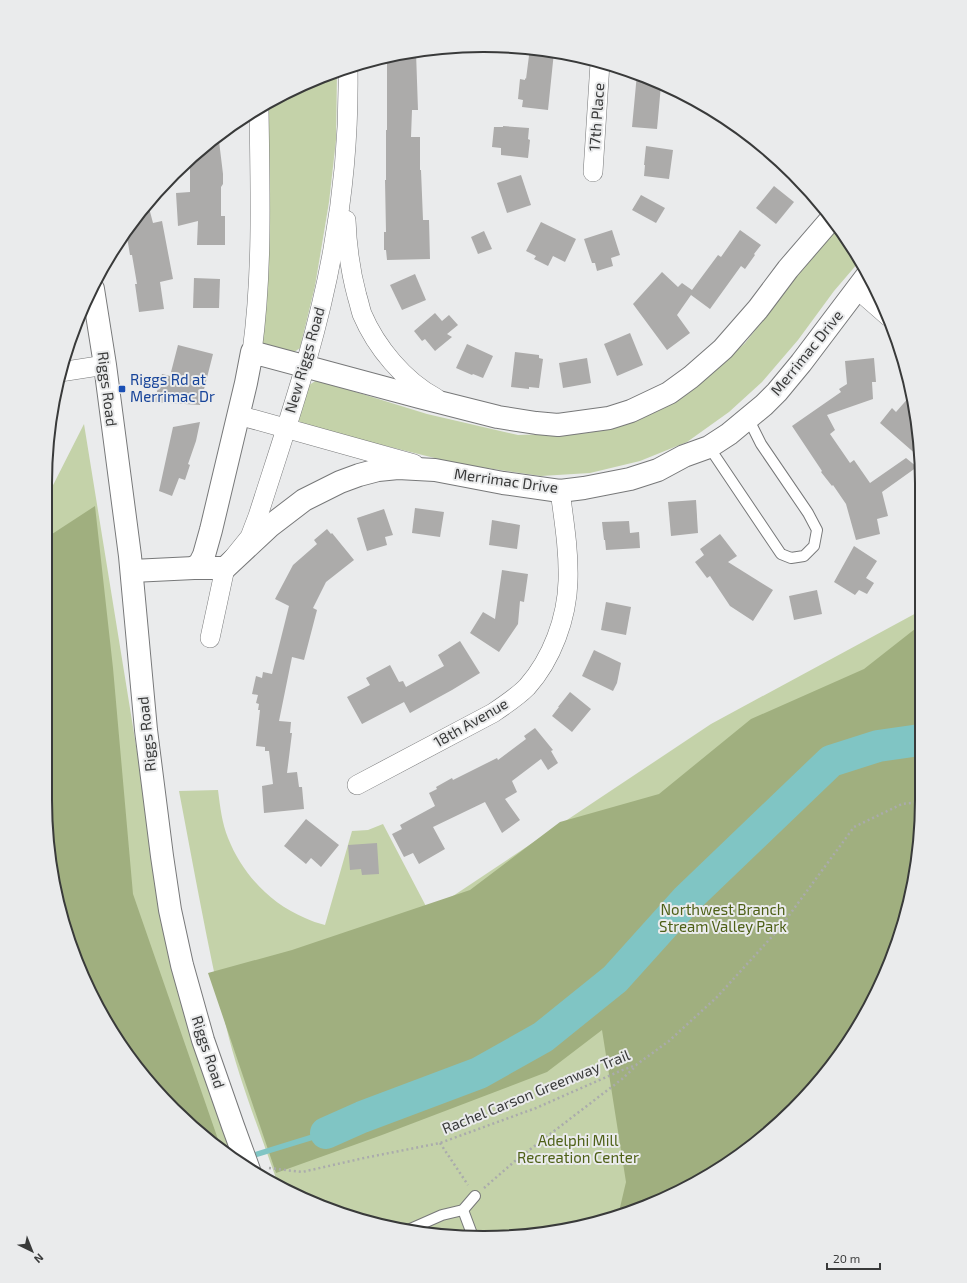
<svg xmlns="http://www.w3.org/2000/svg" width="967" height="1283" viewBox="0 0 967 1283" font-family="'Exo 2',sans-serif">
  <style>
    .green { fill: #c4d2a9 }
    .forest { fill: #a0af7f }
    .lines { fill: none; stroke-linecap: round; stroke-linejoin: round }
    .stream { stroke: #80c5c4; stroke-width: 5.5 }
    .river { stroke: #80c5c4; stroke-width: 32 }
    .building { fill: #acabaa }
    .lane-casing { stroke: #777879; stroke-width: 12 }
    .street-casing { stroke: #777879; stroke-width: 20 }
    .secondary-casing { stroke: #777879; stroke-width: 24 }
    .path { stroke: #aaabac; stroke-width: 2.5; stroke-dasharray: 2 3; stroke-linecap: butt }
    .lane { stroke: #fff; stroke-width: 10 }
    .street { stroke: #fff; stroke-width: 19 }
    .secondary { stroke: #fff; stroke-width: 22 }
    .transit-dot { fill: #1a4fb4; stroke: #eaebec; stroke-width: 1.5 }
    .labels { text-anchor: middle; stroke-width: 4; stroke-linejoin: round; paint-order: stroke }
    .street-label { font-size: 15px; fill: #393a3a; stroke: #eaebec }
    .transit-label { font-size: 15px; fill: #164399; stroke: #eaebec; text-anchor: start }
    .park-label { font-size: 15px; fill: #4e6017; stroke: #eaebec }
    .rim { fill: none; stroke: #393a3a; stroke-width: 2 }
  </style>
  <rect width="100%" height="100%" fill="#eaebec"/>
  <g class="green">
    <polygon points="337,72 336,140 329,202 315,286 300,348 290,355 269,351 261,341 268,145 268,104 290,90"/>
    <polygon points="836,224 858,263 834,291 798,340 762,382 729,412 687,442 640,461 590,473 541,476 459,464 305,426 298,420 306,387 317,380 427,414 518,435 589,433 647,413 689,393 745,343 783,295 814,248"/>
    <polygon points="84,424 155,863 240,1164 174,1110 104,1019 60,913 45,799 46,499"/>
    <path d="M920,611l1,217 -22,112 -36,79 -50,70 -63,59 -47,31 -78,36 -113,22 -114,-7 -109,-37 -10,-6c-18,-53 -40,-106 -53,-161 -18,-78 -32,-156 -47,-235l39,-1c2,16 4,33 10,48 14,35 41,65 77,80 6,3 13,5 20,7l27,-94 16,-1 15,-6 46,88 282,-188z"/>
  </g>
  <g class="forest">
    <polygon points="95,506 113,668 133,894 221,1148 174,1110 104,1019 60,913 45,799 46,538"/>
    <polygon points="920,625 921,828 899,940 863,1019 813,1089 750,1148 703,1179 625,1215 618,1216 626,1182 602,1030 547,1072 382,1135 276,1173 208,973 292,950 470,890 560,822 659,794 751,719 864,669"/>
  </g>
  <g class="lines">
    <polyline class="stream" points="248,1157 326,1133"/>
    <polyline class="river" points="326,1133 362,1117 479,1073 543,1037 615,979 687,899 831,761 878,746 920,740"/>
  </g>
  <g class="building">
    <polygon points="530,48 541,49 554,52 548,110 522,107 523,100 518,99 520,79 525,80 525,78 526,79"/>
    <polygon points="416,52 418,110 412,110 411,137 420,137 420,170 421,170 423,220 429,220 430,259 387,260 386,250 384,250 384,232 386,232 385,180 386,180 386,130 387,130 387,57"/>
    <polygon points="637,74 661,85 657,129 632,127"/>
    <polygon points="503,126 529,128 528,139 530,140 528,158 501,155 501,148 492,147 494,127 503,127"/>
    <polygon points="210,141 219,141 223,174 223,184 221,187 221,216 225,216 225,245 197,245 198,221 178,226 176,193 190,192 190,159"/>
    <polygon points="646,146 673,150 669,179 644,176 645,165 644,165"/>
    <polygon points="521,175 531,205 507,213 497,183"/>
    <polygon points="774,186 794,202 776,224 756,208"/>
    <polygon points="641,195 665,208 656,223 632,210"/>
    <polygon points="148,204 153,223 162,221 173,279 160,282 164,309 139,312 135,284 137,284 132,255 130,255 126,231"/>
    <polygon points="541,222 576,239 565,262 553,256 548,266 534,259 536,256 526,251"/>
    <polygon points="612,230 620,255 611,258 613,266 597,271 595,263 592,263 584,239"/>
    <polygon points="740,230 761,245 754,254 755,255 745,269 741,266 710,309 691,295 677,315 690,333 667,350 633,304 662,272 678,287 682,283 692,290 718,255 721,257"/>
    <polygon points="484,231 492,249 478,254 471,237"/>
    <polygon points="415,274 426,300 402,310 390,285"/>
    <polygon points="194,278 220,279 219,308 193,308"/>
    <polygon points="435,313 442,321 449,315 458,325 447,334 452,337 435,351 425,339 422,341 414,331"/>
    <polygon points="630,333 643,365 617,376 604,344"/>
    <polygon points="467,344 493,356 483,378 473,374 472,375 456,368"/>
    <polygon points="178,345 213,354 200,405 154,402 162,374 170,376"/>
    <polygon points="515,352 539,355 539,358 543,359 539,388 529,387 529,389 511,387"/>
    <polygon points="587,358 591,383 563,388 559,363"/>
    <polygon points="874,358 876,382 872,382 873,399 827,415 835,430 830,434 850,463 854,460 870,483 906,458 917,467 882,492 888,516 877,519 880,534 856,540 846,504 833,485 832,486 821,472 822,471 792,426 841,392 839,389 847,384 845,361"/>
    <polygon points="910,396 918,426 918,456 880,423 892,408 896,412"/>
    <polygon points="200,422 196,441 188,464 190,465 185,480 179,478 172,496 159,491 173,427"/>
    <polygon points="696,500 698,533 671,536 668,502"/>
    <polygon points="415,508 444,512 440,537 412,533"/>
    <polygon points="384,509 393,535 385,537 387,545 367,551 357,518"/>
    <polygon points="492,520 520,525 517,549 489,545"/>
    <polygon points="629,521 630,533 639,532 640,548 606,550 605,540 604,540 602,522"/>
    <polygon points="327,529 331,534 332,533 354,560 326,582 313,608 317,610 304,660 292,657 279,721 291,722 290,733 292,733 287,773 297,772 299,787 302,787 304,809 264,813 262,786 273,784 269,751 265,751 265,747 256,746 260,710 258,710 259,704 256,703 258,695 252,694 256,676 262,678 263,672 272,674 289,606 275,599 293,565 317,544 314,540"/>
    <polygon points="720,534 737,556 728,562 773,590 753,621 730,606 710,576 707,578 695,562 704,555 700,549"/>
    <polygon points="854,546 877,561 866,578 874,583 867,594 859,590 855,595 834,582"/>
    <polygon points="502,570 528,574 524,602 520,601 518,624 499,652 470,633 483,612 495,619"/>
    <polygon points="817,590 822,614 794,620 789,596"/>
    <polygon points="606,602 631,607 626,635 601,630"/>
    <polygon points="460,641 480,673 452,690 410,713 404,702 362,724 347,697 370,685 366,678 390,665 399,682 403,681 406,687 444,666 438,655"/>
    <polygon points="594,650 621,663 617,683 613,691 582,676"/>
    <polygon points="570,692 591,709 572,732 552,716 559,707 558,707"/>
    <polygon points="535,728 553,750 551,751 558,763 548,770 541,759 512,781 517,792 505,799 520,820 502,833 485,802 433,827 445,849 419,864 413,853 404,857 392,834 402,829 400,825 435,806 429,793 437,789 436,787 452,778 453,780 497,758 498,760 526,739 524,736"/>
    <polygon points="306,819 339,845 321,867 311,858 306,864 284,846"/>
    <polygon points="377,843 379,874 362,875 361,869 350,870 348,845"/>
  </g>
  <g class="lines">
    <g class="lane-casing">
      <g id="lane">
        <polyline points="709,447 781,554 791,558 804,556 814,546 817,530 808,513 761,444 748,418"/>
        <polyline points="463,1210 472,1234"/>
        <polyline points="408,1230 442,1215 463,1210 475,1196"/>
      </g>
    </g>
    <g class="street-casing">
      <g id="street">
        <polyline points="593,172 600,63"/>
        <path d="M346,220c1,27 4,50 11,76 2,6 3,12 5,18 14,33 42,67 74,84"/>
        <polyline points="857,289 889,317"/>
        <path d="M252,352c11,-81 8,-162 7,-243"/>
        <polyline points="60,372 105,365"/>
        <polyline points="238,415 414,464"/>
        <path d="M210,638l15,-70 25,-31 8,-21c28,-88 59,-176 75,-267 11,-60 16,-120 15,-181"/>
        <path d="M357,785l136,-72c12,-8 24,-16 34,-26 25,-28 40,-69 41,-106 1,-30 -4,-60 -8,-90"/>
      </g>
    </g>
    <g class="secondary-casing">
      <g id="secondary">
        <polyline points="93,289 105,365 130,556 146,730 162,856 170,910 182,965 203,1040 233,1126 249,1170"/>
        <polyline points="194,568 200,563 204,555 211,530 246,383 252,352 419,397 498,417 536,423 558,425 609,418 631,411 669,393 691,377 723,349 758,309 788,269 832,218"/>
        <polyline points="132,571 194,568 225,568 270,526 304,500 340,482 359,475 378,470 398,468 435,470 503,483 560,491 584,488 630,479 658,470 684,456 709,447 729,434 764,405 777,392 801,363 866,277"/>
      </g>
    </g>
    <g class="path">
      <polyline points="440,1143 468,1185"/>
      <polyline points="269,1168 302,1172 364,1158 440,1143 536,1108 620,1071 636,1065 669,1041 717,997 779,929 854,827 902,804 921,802"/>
      <polyline points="484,1188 515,1161 622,1079 635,1067"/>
    </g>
    <use href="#lane" class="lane"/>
    <use href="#street" class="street"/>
    <use href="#secondary" class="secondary"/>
  </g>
  <rect class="transit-dot" x="118" y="385" width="8" height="8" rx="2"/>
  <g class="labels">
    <g class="street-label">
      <text transform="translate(597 117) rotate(-86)" y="5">17th Place</text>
      <text transform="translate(807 353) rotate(-51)" y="5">Merrimac Drive</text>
      <text transform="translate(305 360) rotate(-74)" y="5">New Riggs Road</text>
      <text transform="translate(107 389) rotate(83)" y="5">Riggs Road</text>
      <text transform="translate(506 481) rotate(8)" y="5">Merrimac Drive</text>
      <text transform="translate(471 723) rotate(-30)" y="5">18th Avenue</text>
      <text transform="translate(147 734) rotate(-96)" y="5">Riggs Road</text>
      <text transform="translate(208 1052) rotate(72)" y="5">Riggs Road</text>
      <text transform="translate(536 1092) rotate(-22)" y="5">Rachel Carson Greenway Trail</text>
    </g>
    <g class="transit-label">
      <text x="130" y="385">Riggs Rd at<tspan x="130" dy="17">Merrimac Dr</tspan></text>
    </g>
    <g class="park-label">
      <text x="723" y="915">Northwest Branch<tspan x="723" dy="17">Stream Valley Park</tspan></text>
      <text x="578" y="1146">Adelphi Mill<tspan x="578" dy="17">Recreation Center</tspan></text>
    </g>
  </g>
  <path d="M0 0H967V1283H0ZM483 52H484A431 431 0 0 1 915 483V800A431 431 0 0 1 484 1231H483A431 431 0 0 1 52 800V483A431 431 0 0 1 483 52Z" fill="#eaebec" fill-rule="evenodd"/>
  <path class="rim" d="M483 52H484A431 431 0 0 1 915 483V800A431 431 0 0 1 484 1231H483A431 431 0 0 1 52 800V483A431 431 0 0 1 483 52Z"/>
  <g transform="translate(32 1251) rotate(137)" stroke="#eaebec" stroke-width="3" paint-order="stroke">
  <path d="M0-3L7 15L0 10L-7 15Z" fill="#393a3a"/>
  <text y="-6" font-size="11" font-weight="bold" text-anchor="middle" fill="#393a3a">N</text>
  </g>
  <path d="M827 1263v6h53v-6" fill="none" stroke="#393a3a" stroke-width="2"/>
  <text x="833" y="1263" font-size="12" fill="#393a3a" stroke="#eaebec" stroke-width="3" paint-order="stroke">20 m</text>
</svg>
